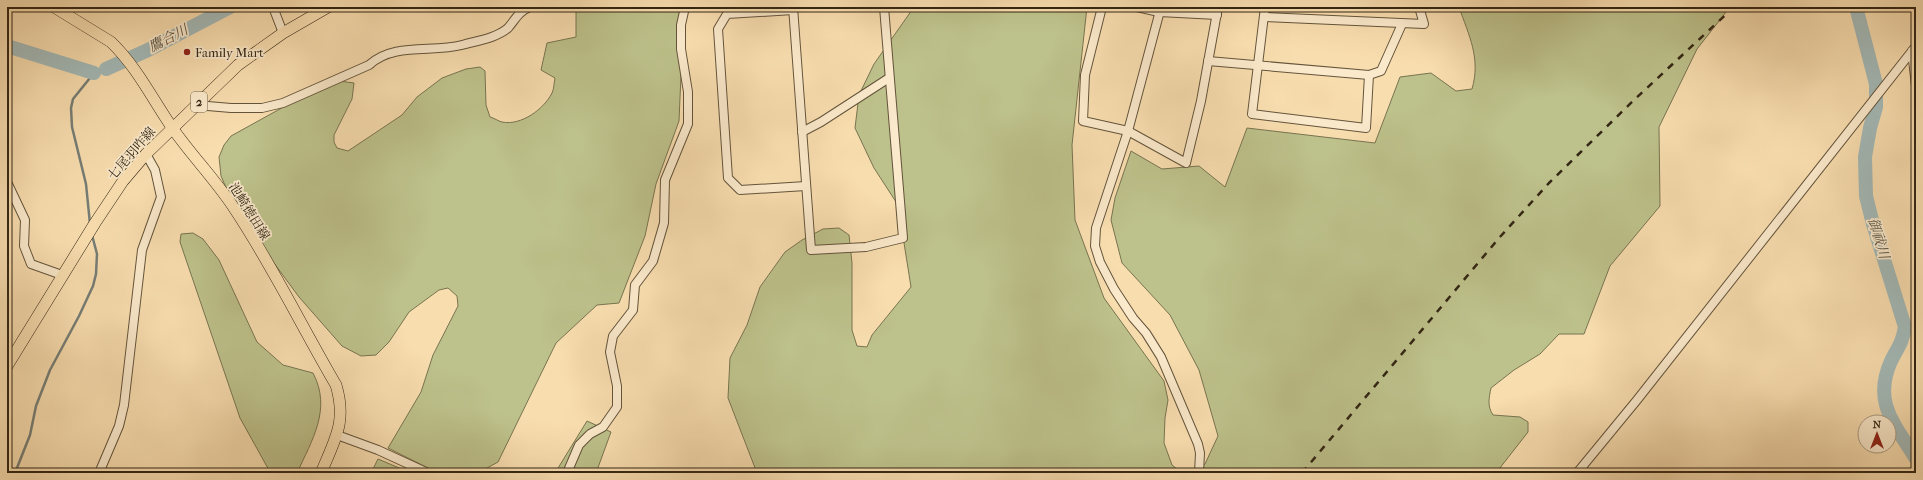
<svg xmlns="http://www.w3.org/2000/svg" width="1923" height="480" viewBox="0 0 1923 480" font-family="'IM FELL French Canon','Noto Serif JP',serif">
  <style>
    .green { fill: #bdc18b; stroke: #787450 }
    .lines { fill: none; stroke-linecap: round; stroke-linejoin: round }
    .stream { stroke: #767e76; stroke-width: 2.5 }
    .river { stroke: #a3b9b7; stroke-width: 14 }
    .minor-casing { stroke: #64543b; stroke-width: 10 }
    .major-casing { stroke: #332614; stroke-width: 12 }
    .minor { stroke: #fae9cb; stroke-width: 8 }
    .major { stroke: #f8ddaf; stroke-width: 11 }
    .rail { stroke: #332614; stroke-width: 2.5; stroke-dasharray: 7 7; stroke-linecap: butt }
    .poi-dot { fill: #8f2418; stroke: #fae9cb; stroke-width: 1.5 }
    .labels { text-anchor: middle; stroke-width: 3.5; stroke-linejoin: round; paint-order: stroke }
    .shield { fill: #fae9cb; stroke: #6f604b; stroke-width: 1 }
    .shield-label { font-size: 12px; font-weight: bold; fill: #332614 }
    .poi-label { font-size: 13px; fill: #332614; stroke: #fae9cb; text-anchor: start }
    .street-label { font-size: 13px; fill: #332614; stroke: #fae9cb }
    .water-label { font-size: 14px; font-style: italic; fill: #555245; stroke: #fae9cb }
  </style>
  <rect width="100%" height="100%" fill="#f8ddaf"/>
  <filter id="stains"><feTurbulence type="fractalNoise" baseFrequency=".005" numOctaves="4"/><feColorMatrix values="0 0 0 0 .2 0 0 0 0 .09 0 0 0 0 .02 0 0 0 .5 -.17"/></filter>
  <radialGradient id="worn" r=".72"><stop offset=".6" stop-color="#630" stop-opacity="0"/><stop offset="1" stop-color="#630" stop-opacity=".3"/></radialGradient>
  <g class="green">
    <path d="M577,7h107l-5,114 -23,63 -11,52 -26,67 -22,2 -41,38 -58,119 -20,11h-40l-50,-25 33,-56 12,-37 25,-49 -1,-10 -9,-8 -9,2 -30,22 -20,30 -13,13 -15,1 -19,-10 -43,-49 -62,-84 -16,-37 -2,-19 5,-12 7,-9 96,-53 12,-2 15,2 -2,16 -18,36v7l3,6 11,3 54,-36 15,-18 25,-19 24,-9 14,-2 5,4 1,34 4,12c4,1 8,4 12,5 19,4 42,-13 50,-29 2,-4 2,-10 3,-15l-14,-8 6,-27 29,-6v-27z"/>
    <path d="M914,7h173l-15,138 3,75 29,78 60,83 4,19 -3,18 -1,25 8,22 10,8h11l12,-9 13,-28 -19,-66 -29,-55 -48,-52 -11,-43 4,-22 16,-47 31,18 37,-3 26,21 22,-59 128,15 25,-66 31,-4 25,18 16,-2c9,-31 -3,-53 -13,-82h271l-33,42 -38,78 1,79 -50,60 -26,68h-25l-19,20 -26,16 -23,18c-2,10 -4,18 2,27l27,2 8,5v10l-32,41h-739l-29,-75 2,-40 17,-33 13,-38 25,-35 17,-12 21,-11 16,-1 10,7 3,28v67l5,16 10,1 5,-12 39,-48 -13,-82 -24,-37 -19,-40 4,-33 15,-31z"/>
    <path d="M193,233l10,6 16,21 38,82 26,23 30,8c19,36 -1,67 -16,100l-27,-1 -30,-54 -60,-176 1,-8z"/>
    <polygon points="587,421 611,432 596,473 555,473"/>
    <polygon points="378,459 411,473 371,473"/>
    <polygon points="140,470 180,471 182,473 139,473"/>
  </g>
  <g class="lines">
    <g class="stream">
      <polyline points="90,224 86,184 72,127 71,108 73,99 94,73 106,69"/>
      <polyline points="15,473 30,435 36,406 50,370 79,316 93,286 96,274 97,254 92,235"/>
    </g>
    <g class="river">
      <path d="M1856,7l20,77v23l-6,21 -5,29 1,39 7,28 32,103c-3,17 -7,20 -14,34 -19,43 5,64 25,98"/>
      <polyline points="7,46 94,73"/>
      <polyline points="106,69 148,50 230,7"/>
    </g>
    <g class="minor-casing">
      <g id="minor">
        <polyline points="273,7 283,33"/>
        <polyline points="793,7 811,250 866,247 903,238 884,7"/>
        <polyline points="1102,7 1085,75 1083,121 1128,131 1186,163 1201,101 1218,7"/>
        <polyline points="1137,7 1159,12 1217,15"/>
        <polyline points="1161,7 1128,131 1096,228 1095,246 1100,262 1114,289 1133,318 1146,333 1161,357 1198,444 1200,453 1199,473"/>
        <polyline points="1265,7 1252,114 1366,128 1369,75"/>
        <polyline points="793,10 727,14 718,29 728,178 740,190 806,186"/>
        <polyline points="1264,17 1424,24 1419,7"/>
        <polyline points="1912,51 1916,86"/>
        <polyline points="1208,61 1369,75 1381,71 1402,24"/>
        <path d="M196,105l35,3h31l21,-5 86,-38c25,-23 63,-12 93,-20 14,-4 35,-7 46,-17 7,-8 11,-17 22,-21"/>
        <polyline points="802,132 821,122 889,78"/>
        <polyline points="7,182 25,220 24,246 31,264 62,275"/>
        <polyline points="337,435 378,450 428,473"/>
        <polyline points="99,473 119,426 124,405 142,250 161,197 155,170 146,154"/>
        <polyline points="567,473 579,445 590,434 603,427 617,407 617,386 610,352 613,336 633,310 635,285 653,261 664,223 665,180 688,124 688,92 681,49 681,25 685,7"/>
        <polyline points="1577,473 1637,400 1916,46"/>
      </g>
    </g>
    <g class="major-casing">
      <g id="major">
        <path d="M54,7l57,35c25,24 41,56 60,84 19,28 44,53 63,82 37,55 68,119 102,177 11,37 -1,54 -15,88"/>
        <polyline points="7,366 95,223 123,181 146,154 238,65 283,33 328,7"/>
      </g>
    </g>
    <use href="#minor" class="minor"/>
    <use href="#major" class="major"/>
    <polyline class="rail" points="1302,473 1499,238 1549,183 1634,100 1734,7"/>
  </g>
  <circle class="poi-dot" cx="187" cy="52" r="4"/>
  <g class="labels">
    <rect class="shield" x="191" y="92" width="16" height="20" rx="3"/>
    <g class="shield-label">
      <text x="199" y="106">2</text>
    </g>
    <g class="poi-label">
      <text x="195" y="57">Family Mart</text>
    </g>
    <g class="street-label">
      <text transform="translate(131 153) rotate(-49)" y="5">七尾羽咋線</text>
      <text transform="translate(250 211) rotate(58)" y="5">池崎徳田線</text>
    </g>
    <g class="water-label">
      <text transform="translate(168 38) rotate(-27)" y="5">鷹合川</text>
      <text transform="translate(1879 238) rotate(73)" y="5">御祓川</text>
    </g>
  </g>
  <rect width="1923" height="480" fill="none" stroke="#f8ddaf" stroke-width="24"/>
  <rect x="8" y="8" width="1907" height="464" fill="none" stroke="#332614" stroke-width="2"/>
  <rect x="12" y="12" width="1899" height="456" fill="none" stroke="#332614"/>
  <g transform="translate(1877 434)"><circle r="19" fill="#fae9cb" stroke="#aa9b82"/>
  <path d="M0-3L7 15L0 10L-7 15Z" fill="#8f2418"/>
  <text y="-6" font-size="11" font-weight="bold" text-anchor="middle" fill="#332614">N</text>
  </g>
  <rect width="100%" height="100%" filter="url(#stains)"/>
  <rect width="100%" height="100%" fill="url(#worn)"/>
</svg>
